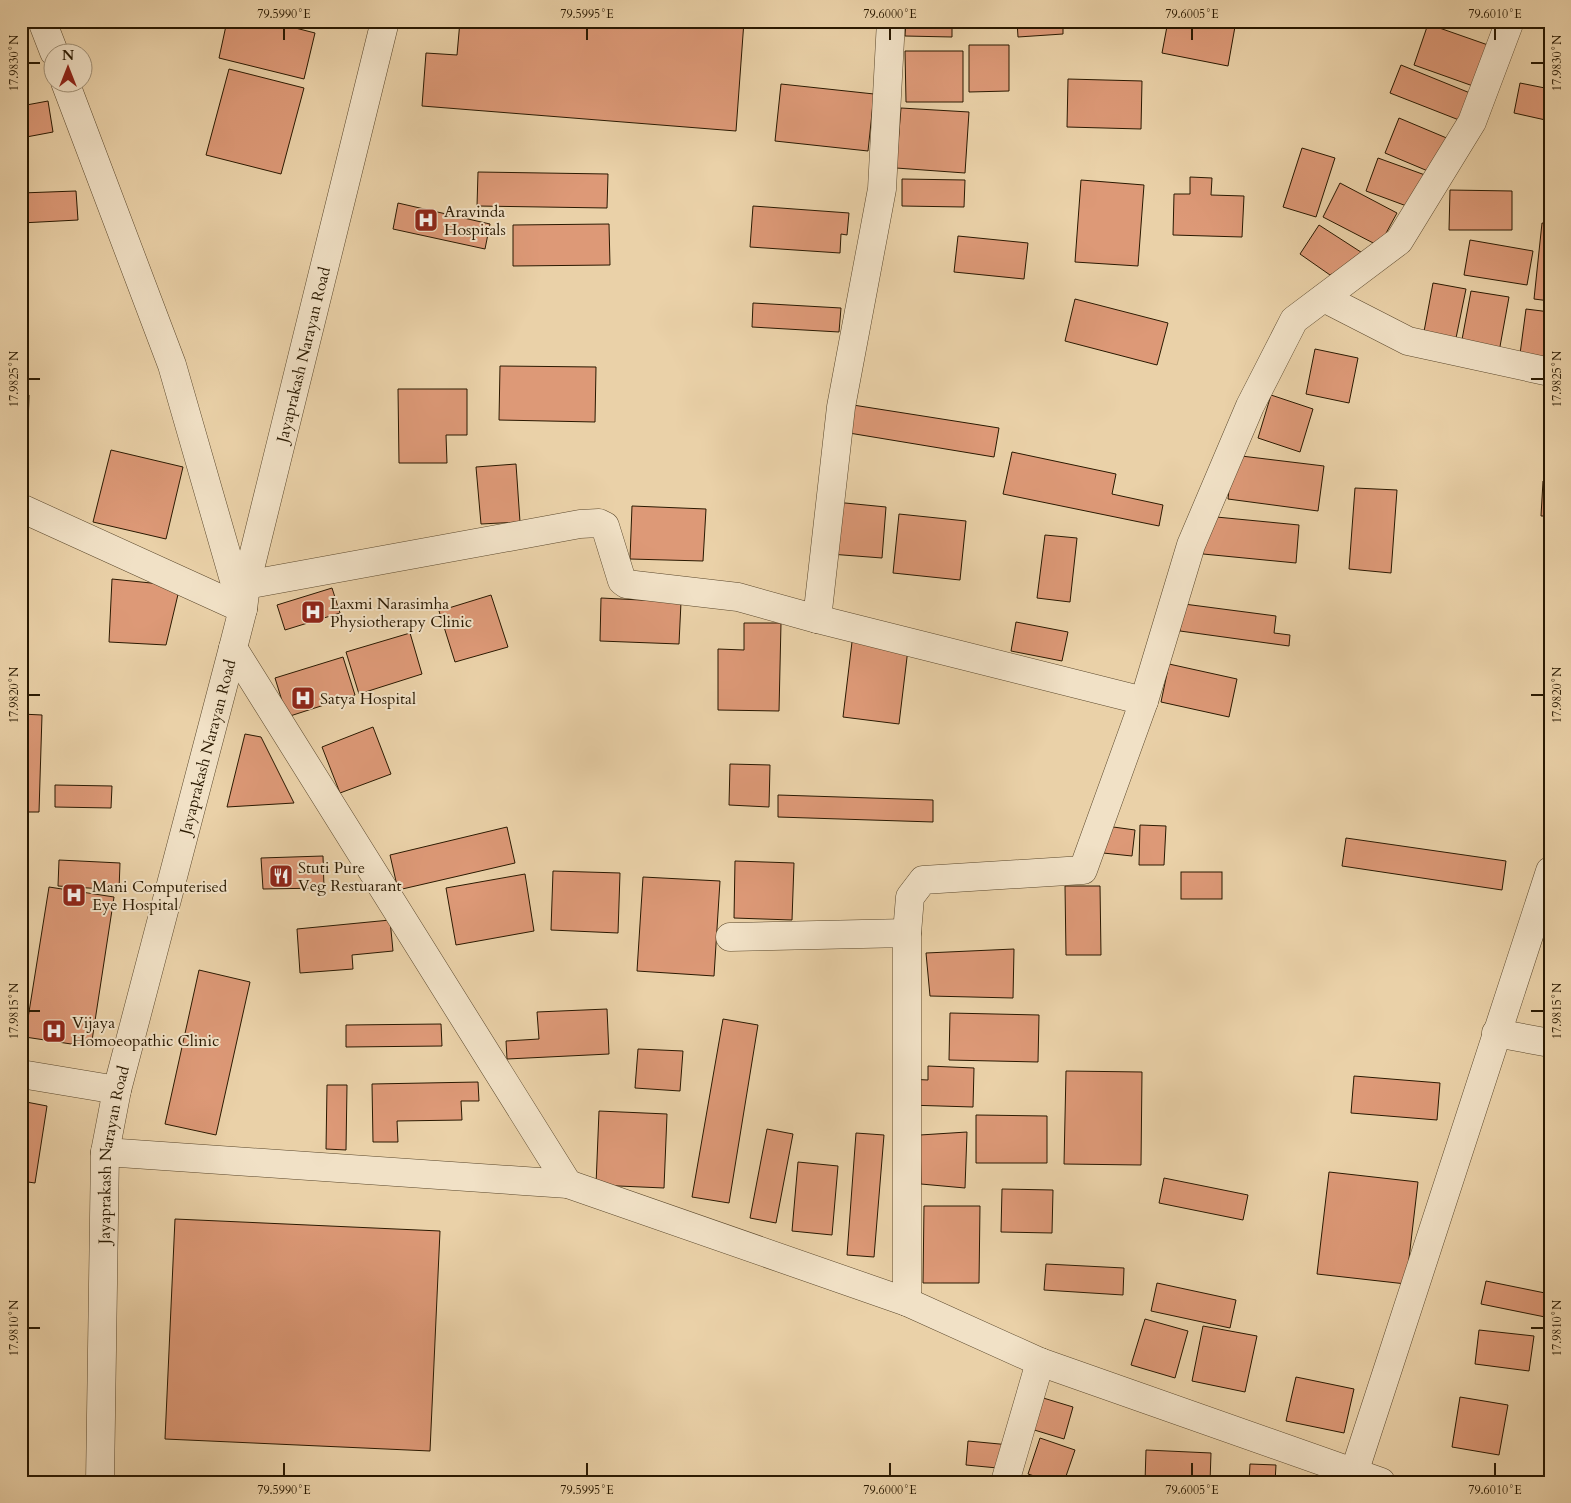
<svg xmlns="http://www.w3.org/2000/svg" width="1571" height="1503" viewBox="0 0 1571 1503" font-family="Cardo,serif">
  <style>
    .building { fill: #d97; stroke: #2a1901 }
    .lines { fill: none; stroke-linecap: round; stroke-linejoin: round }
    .minor-casing { stroke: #5a472b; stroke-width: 29 }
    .tertiary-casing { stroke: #5a472b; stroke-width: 29 }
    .minor { stroke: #f1e1c6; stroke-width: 28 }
    .tertiary { stroke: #f1e1c6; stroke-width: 28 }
    .ticks { fill: none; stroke: #2a1901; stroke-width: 2 }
    .labels { text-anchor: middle; stroke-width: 4; stroke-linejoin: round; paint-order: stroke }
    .poi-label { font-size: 16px; fill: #2a1901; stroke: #f1e1c6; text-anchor: start }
    .street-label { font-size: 16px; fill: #2a1901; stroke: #f1e1c6 }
    .neatline { fill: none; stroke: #2a1901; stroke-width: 2 }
    .ticks-label { font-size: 12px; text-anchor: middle; fill: #2a1901 }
  </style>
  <rect width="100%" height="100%" fill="#ead1a8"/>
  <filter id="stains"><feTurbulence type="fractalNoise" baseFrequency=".004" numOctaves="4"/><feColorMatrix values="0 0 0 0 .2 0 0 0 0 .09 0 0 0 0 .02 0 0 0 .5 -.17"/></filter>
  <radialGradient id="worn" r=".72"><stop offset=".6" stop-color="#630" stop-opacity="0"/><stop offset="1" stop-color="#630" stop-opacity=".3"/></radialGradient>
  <g class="building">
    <polygon points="227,21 268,21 315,33 304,79 219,58"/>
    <polygon points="460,21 744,21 736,131 422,106 426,53 457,55"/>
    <polygon points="906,21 952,21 952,37 905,36"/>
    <polygon points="1017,21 1063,21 1063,34 1018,37"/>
    <polygon points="1168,21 1236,21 1228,66 1162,53"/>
    <polygon points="1428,24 1488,45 1473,86 1414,65"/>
    <polygon points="21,25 28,44 21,46"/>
    <polygon points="969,45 1009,45 1009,91 969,92"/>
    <polygon points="905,51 963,51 963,102 906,102"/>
    <polygon points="1401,65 1470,93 1459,120 1390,93"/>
    <polygon points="229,69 304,88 281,174 206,155"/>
    <polygon points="1068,79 1142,81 1141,129 1067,127"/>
    <polygon points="1520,83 1550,89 1550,121 1514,113"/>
    <polygon points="781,84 874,94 868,151 775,141"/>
    <polygon points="48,101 53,132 21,138 21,106"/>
    <polygon points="901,108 969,112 965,173 896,168"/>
    <polygon points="1399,118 1449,139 1435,174 1385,153"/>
    <polygon points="1302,148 1335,158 1316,217 1283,207"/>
    <polygon points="1378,158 1425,175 1412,208 1366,191"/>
    <polygon points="478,172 608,174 607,208 477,206"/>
    <polygon points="1190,177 1212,178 1211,195 1244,196 1242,237 1173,235 1174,194 1190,194"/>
    <polygon points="902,179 965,180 964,207 902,206"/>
    <polygon points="1081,180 1144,185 1138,266 1075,262"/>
    <polygon points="1340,183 1397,213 1379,246 1323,217"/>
    <polygon points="1450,190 1512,191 1512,230 1449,230"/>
    <polygon points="76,191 78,220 21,223 21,193"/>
    <polygon points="398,203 490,224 485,249 393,229"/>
    <polygon points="753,206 849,213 847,235 841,234 840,253 750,247"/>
    <polygon points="1542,223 1550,224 1550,301 1534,299"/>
    <polygon points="609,224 610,265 513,266 513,225"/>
    <polygon points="1319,225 1367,256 1330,275 1300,254"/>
    <polygon points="958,236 1028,243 1024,279 954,272"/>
    <polygon points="1470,240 1533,251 1527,285 1464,275"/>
    <polygon points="1433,283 1466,289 1455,343 1423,337"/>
    <polygon points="1471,291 1509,297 1499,352 1461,345"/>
    <polygon points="1075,299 1168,323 1157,365 1065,341"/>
    <polygon points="753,303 841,308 839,332 752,327"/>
    <polygon points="1526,309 1550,312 1550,358 1520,354"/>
    <polygon points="1315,349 1358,358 1349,403 1306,394"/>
    <polygon points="500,366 596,367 595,422 499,420"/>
    <polygon points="398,389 467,389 467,435 446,435 447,463 399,463"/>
    <polygon points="21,395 29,395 26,490 21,489"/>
    <polygon points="1271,395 1313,409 1300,452 1258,438"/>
    <polygon points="853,405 999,428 994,457 849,433"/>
    <polygon points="111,450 183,467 166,539 93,522"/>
    <polygon points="1012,452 1116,474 1112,494 1163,505 1159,526 1003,494"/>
    <polygon points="1233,455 1324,466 1318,511 1228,499"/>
    <polygon points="516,464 520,522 481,524 476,467"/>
    <polygon points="1543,481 1550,482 1550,516 1541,516"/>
    <polygon points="1355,488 1397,490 1391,573 1349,569"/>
    <polygon points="835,502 886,507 882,558 830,554"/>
    <polygon points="632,506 706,509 703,561 630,559"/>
    <polygon points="899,514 966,521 960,580 893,573"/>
    <polygon points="1206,516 1299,525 1296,563 1203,554"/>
    <polygon points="1045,535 1077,538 1070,602 1037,598"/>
    <polygon points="112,579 180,586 166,645 109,642"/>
    <polygon points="332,588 340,613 285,630 277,605"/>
    <polygon points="491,595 508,647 455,662 439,611"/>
    <polygon points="601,598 681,602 679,644 600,641"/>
    <polygon points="1184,604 1276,616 1274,633 1290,635 1289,646 1180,631"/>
    <polygon points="1016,622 1068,632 1062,661 1011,651"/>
    <polygon points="744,623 781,623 779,711 718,710 718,649 744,650"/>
    <polygon points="410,633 422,674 359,694 346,652"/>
    <polygon points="852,642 908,649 899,724 843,717"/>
    <polygon points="343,657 355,695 287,717 275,678"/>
    <polygon points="1169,664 1237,679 1229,717 1161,702"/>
    <polygon points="21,714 42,715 39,812 21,812"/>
    <polygon points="373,727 391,774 340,793 322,747"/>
    <polygon points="245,734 261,737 294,803 227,807"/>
    <polygon points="730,764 770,765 769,807 729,805"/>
    <polygon points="55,785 112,786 111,808 55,807"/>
    <polygon points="778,795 933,800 933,822 778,817"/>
    <polygon points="1140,825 1166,826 1164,865 1139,865"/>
    <polygon points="1106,826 1135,830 1132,856 1103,853"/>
    <polygon points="507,827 515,863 398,890 390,855"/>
    <polygon points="1346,838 1506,861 1502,890 1342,866"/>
    <polygon points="323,856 324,888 263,889 261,858"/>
    <polygon points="59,860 120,863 119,890 58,886"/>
    <polygon points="735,861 794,863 792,920 734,918"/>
    <polygon points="553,871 620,873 618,933 551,930"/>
    <rect x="1181" y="872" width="41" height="27"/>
    <polygon points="525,874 534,931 456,945 446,888"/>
    <polygon points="643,877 720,881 714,976 637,971"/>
    <polygon points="1065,886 1100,886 1101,955 1066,955"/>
    <polygon points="49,887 114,897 91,1047 25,1037"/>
    <polygon points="390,920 393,951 352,955 353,969 300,973 297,929"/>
    <polygon points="1014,949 1013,998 930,996 926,953"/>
    <polygon points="199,970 250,982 216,1135 165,1124"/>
    <polygon points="607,1009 609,1054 507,1059 506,1041 539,1039 537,1012"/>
    <polygon points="950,1013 1039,1015 1038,1062 949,1060"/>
    <polygon points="723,1019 758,1025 729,1203 692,1197"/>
    <polygon points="441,1024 442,1046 346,1047 346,1025"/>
    <polygon points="638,1049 683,1051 680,1091 635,1088"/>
    <polygon points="928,1066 974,1068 973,1107 907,1105 908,1079 928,1080"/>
    <polygon points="1066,1071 1142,1072 1141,1165 1064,1164"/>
    <polygon points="1354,1076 1440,1083 1437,1120 1351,1113"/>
    <polygon points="478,1082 479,1101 461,1101 462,1120 397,1121 398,1142 373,1142 372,1084"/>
    <polygon points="327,1085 347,1085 346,1150 326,1149"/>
    <polygon points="21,1101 47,1106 35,1183 21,1181"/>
    <polygon points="599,1111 667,1114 664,1188 596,1185"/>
    <polygon points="976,1115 1047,1116 1047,1163 976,1163"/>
    <polygon points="767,1129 793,1134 776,1223 750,1218"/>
    <polygon points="967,1132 965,1188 921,1184 920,1135"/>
    <polygon points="856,1133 884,1135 874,1257 847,1255"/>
    <polygon points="798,1162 838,1166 832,1235 792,1231"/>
    <polygon points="1329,1172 1418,1182 1406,1284 1317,1274"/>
    <polygon points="1164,1178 1248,1195 1243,1220 1159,1203"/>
    <polygon points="1002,1189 1053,1190 1052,1233 1001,1232"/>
    <polygon points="924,1206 980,1206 979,1283 923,1283"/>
    <polygon points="175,1219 440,1231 430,1451 165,1439"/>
    <polygon points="1046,1264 1124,1268 1123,1295 1044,1290"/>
    <polygon points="1486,1281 1550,1294 1550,1318 1481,1304"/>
    <polygon points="1157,1283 1236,1300 1230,1328 1151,1311"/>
    <polygon points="1145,1319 1188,1331 1175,1378 1131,1365"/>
    <polygon points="1203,1326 1257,1336 1245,1392 1192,1381"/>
    <polygon points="1479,1330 1534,1336 1529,1371 1475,1364"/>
    <polygon points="1296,1377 1354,1389 1344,1433 1286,1421"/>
    <polygon points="1040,1397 1073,1407 1064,1439 1031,1429"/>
    <polygon points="1460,1397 1508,1405 1499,1455 1452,1447"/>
    <polygon points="1040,1438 1075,1450 1064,1482 1053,1482 1028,1474"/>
    <polygon points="968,1441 1010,1445 1008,1469 966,1465"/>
    <polygon points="1146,1450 1211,1453 1210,1482 1145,1482"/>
    <polygon points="1250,1464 1276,1465 1275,1482 1249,1482"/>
  </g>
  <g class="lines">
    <g class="minor-casing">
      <g id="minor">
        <polyline points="42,21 54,52"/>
        <polyline points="65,82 172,365 242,608"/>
        <polyline points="1324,298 1408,341 1550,372"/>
        <polyline points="21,508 243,609"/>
        <polyline points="246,585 580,524 599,523 605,526 622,581 626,584 738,597 817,619 1144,701"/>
        <polyline points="817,619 841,407 882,189 891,21"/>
        <polyline points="233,648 568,1184"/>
        <polyline points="907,933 910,897 923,880 1083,870 1144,701 1191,545 1250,406 1294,320 1399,241 1472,122 1510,21"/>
        <polyline points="730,937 907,933 907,1302"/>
        <polyline points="1496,1033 1550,1043"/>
        <polyline points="21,1074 117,1090"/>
        <polyline points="105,1152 568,1184 907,1302 1040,1362 1381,1482"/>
        <polyline points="1354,1473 1550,871"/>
        <polyline points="1005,1482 1040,1362"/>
      </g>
    </g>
    <g class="tertiary-casing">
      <g id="tertiary">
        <path id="s1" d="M100,1482l5,-330 12,-62 116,-442 10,-39 3,-24 139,-564"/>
      </g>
    </g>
    <use href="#minor" class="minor"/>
    <use href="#tertiary" class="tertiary"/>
  </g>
  <path class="ticks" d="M284,28v12M587,28v12M890,28v12M1192,28v12M1495,28v12M28,63h12M1531,63h13M28,379h12M1531,379h13M28,695h12M1531,695h13M28,1011h12M1531,1011h13M28,1328h12M1531,1328h13M284,1463v13M587,1463v13M890,1463v13M1192,1463v13M1495,1463v13"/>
  <defs>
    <g id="hospital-square" transform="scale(1.25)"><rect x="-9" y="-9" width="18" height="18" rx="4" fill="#8f2418" stroke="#f1e1c6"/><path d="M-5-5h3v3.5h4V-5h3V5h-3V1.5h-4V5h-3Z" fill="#fff"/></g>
    <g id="restaurant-square" transform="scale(1.25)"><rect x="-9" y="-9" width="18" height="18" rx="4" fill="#8f2418" stroke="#f1e1c6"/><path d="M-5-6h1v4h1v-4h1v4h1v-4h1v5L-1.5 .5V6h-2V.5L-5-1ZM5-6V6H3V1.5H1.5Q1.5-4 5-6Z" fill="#fff"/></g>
  </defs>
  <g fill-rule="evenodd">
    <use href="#hospital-square" x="426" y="220"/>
    <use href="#hospital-square" x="313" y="612"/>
    <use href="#hospital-square" x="303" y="698"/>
    <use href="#restaurant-square" x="281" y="876"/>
    <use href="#hospital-square" x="74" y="895"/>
    <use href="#hospital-square" x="54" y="1031"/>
  </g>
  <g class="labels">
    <g class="poi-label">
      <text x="444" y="217">Aravinda<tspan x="444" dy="18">Hospitals</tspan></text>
      <text x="330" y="609">Laxmi Narasimha<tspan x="330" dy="18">Physiotherapy Clinic</tspan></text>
      <text x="320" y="704">Satya Hospital</text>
      <text x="298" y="873">Stuti Pure<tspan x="298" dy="18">Veg Restuarant</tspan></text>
      <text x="92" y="892">Mani Computerised<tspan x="92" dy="18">Eye Hospital</tspan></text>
      <text x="72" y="1028">Vijaya<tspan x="72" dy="18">Homoeopathic Clinic</tspan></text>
    </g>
    <g class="street-label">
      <text dy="6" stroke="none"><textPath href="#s1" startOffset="1152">Jayaprakash Narayan Road</textPath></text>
      <text dy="6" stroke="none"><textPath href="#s1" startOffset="748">Jayaprakash Narayan Road</textPath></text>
      <text dy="6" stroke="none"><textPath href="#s1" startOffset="328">Jayaprakash Narayan Road</textPath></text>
    </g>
  </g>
  <rect width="1571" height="1503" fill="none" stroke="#ead1a8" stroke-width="55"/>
  <g transform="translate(68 68)"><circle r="24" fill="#f1e1c6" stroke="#a19177"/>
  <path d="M0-4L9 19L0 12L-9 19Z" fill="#8f2418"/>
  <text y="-8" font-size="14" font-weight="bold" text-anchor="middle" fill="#2a1901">N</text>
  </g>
  <rect x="28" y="28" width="1516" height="1448" class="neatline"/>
  <g class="ticks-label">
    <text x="284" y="18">79.5990°E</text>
    <text x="587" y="18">79.5995°E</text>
    <text x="890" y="18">79.6000°E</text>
    <text x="1192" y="18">79.6005°E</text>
    <text x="1495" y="18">79.6010°E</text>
    <text transform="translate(14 63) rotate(-90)" y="4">17.9830°N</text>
    <text transform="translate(1557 63) rotate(-90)" y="4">17.9830°N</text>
    <text transform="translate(14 379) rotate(-90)" y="4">17.9825°N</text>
    <text transform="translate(1557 379) rotate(-90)" y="4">17.9825°N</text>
    <text transform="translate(14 695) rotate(-90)" y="4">17.9820°N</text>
    <text transform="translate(1557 695) rotate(-90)" y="4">17.9820°N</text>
    <text transform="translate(14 1011) rotate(-90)" y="4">17.9815°N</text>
    <text transform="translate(1557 1011) rotate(-90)" y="4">17.9815°N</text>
    <text transform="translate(14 1328) rotate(-90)" y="4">17.9810°N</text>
    <text transform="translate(1557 1328) rotate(-90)" y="4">17.9810°N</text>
    <text x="284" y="1494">79.5990°E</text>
    <text x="587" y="1494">79.5995°E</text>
    <text x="890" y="1494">79.6000°E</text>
    <text x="1192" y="1494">79.6005°E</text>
    <text x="1495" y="1494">79.6010°E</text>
  </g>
  <rect width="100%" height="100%" filter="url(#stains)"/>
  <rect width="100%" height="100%" fill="url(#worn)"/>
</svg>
